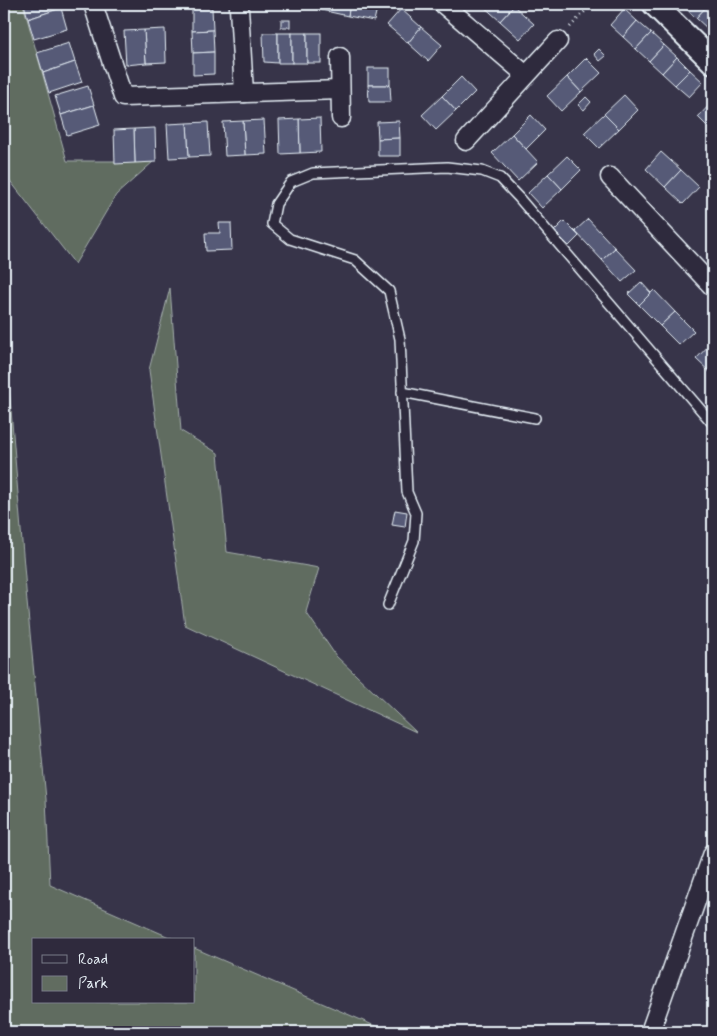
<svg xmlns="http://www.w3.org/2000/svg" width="717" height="1036" viewBox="0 0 717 1036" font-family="Mynerve,sans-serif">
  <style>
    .green { fill: #616c60; stroke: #a4aeac }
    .building { fill: #565a77; stroke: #e8f1f8 }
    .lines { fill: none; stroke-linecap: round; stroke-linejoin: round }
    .service-casing { stroke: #e8f1f8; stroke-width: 12 }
    .minor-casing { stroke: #e8f1f8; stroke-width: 21 }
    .tertiary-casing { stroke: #e8f1f8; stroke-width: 26 }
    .path { stroke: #e8f1f8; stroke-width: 3; stroke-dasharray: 1 4; stroke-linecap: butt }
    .service { stroke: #2f2a3d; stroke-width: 9 }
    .minor { stroke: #2f2a3d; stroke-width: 18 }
    .tertiary { stroke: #2f2a3d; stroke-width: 22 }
  </style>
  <rect width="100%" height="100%" fill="#373449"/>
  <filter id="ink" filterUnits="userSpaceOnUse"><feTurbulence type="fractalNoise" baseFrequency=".02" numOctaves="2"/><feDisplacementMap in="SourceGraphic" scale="10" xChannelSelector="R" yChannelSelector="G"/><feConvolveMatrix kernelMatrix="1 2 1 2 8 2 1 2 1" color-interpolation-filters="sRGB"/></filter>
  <g filter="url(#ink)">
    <g class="green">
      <polygon points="4,4 23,4 67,161 154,161 116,195 75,264 4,173"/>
      <polygon points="170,288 181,431 218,453 227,552 319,568 306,612 336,656 416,732 185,625 149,370"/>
      <polygon points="4,326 27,602 46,799 50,885 176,940 34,940 34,1002 194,1002 194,948 389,1032 4,1032"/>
    </g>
    <g class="building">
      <polygon points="24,4 59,4 61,8 28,19"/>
      <polygon points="322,4 350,4 348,16 321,10"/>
      <polygon points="350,4 378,4 374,21 348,16"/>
      <polygon points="481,4 512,4 514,6 500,21"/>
      <polygon points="685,4 709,4 696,18 683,6"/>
      <polygon points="709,4 713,4 713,26 709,30 696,18"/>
      <polygon points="514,6 534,24 520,39 500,21"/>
      <polygon points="61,8 67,29 34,39 28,19"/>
      <polygon points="192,8 212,8 213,30 192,31"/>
      <polygon points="401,9 421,27 408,43 387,25"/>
      <polygon points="624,9 637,21 623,37 610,25"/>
      <rect x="281" y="20" width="9" height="7"/>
      <polygon points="637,21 651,33 636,49 623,37"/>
      <polygon points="421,27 442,45 428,61 408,43"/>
      <polygon points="165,29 166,62 146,63 144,30"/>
      <polygon points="144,30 146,63 126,65 124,31"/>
      <polygon points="213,30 214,52 193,53 192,31"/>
      <polygon points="263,33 278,33 278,63 264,62"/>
      <rect x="278" y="33" width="14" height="30"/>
      <rect x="292" y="33" width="15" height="30"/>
      <rect x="307" y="33" width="14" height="30"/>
      <polygon points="651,33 664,45 649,61 636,49"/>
      <polygon points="69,43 75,62 43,73 37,53"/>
      <polygon points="664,45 677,57 662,73 649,61"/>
      <polygon points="599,49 606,56 600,61 594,54"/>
      <polygon points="214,52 214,74 193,75 193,53"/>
      <polygon points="677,57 690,70 675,85 662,73"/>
      <polygon points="586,58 601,73 581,92 567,77"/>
      <polygon points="75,62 82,82 49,93 43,73"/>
      <rect x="368" y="68" width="22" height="17"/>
      <polygon points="690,70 703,82 689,97 675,85"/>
      <polygon points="461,77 475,92 456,111 442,96"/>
      <polygon points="567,77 581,92 561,111 547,96"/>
      <polygon points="368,85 390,85 391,102 369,102"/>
      <polygon points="88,86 94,105 61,115 55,96"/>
      <polygon points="624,95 638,110 619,129 604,114"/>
      <polygon points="442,96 456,111 436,130 422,115"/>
      <polygon points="586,97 591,102 584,110 578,105"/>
      <polygon points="713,101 713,128 711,130 698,117"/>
      <polygon points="94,105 100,125 67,135 61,115"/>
      <polygon points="604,114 619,129 599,148 584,133"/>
      <polygon points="531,115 545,130 526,149 512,134"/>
      <polygon points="320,118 321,152 300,153 299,119"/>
      <polygon points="299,119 300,153 280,154 279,120"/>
      <polygon points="264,120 266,154 245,155 243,121"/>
      <polygon points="243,121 245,155 225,156 223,122"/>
      <polygon points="399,121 400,138 378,139 377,122"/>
      <polygon points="208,122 210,156 189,157 187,123"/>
      <polygon points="187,123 189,157 169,158 167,124"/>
      <polygon points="155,128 156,162 135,163 134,129"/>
      <polygon points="134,129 135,163 115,164 114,130"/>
      <polygon points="512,134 538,162 518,181 492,153"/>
      <polygon points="400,138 400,156 378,156 378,139"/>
      <polygon points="661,152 681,170 665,187 646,169"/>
      <polygon points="567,156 581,170 562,189 548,174"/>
      <polygon points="681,170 699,187 683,204 665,187"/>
      <polygon points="548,174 562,189 542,208 528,193"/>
      <polygon points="588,219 615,248 602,260 575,231"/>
      <polygon points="564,221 579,236 569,246 554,231"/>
      <polygon points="219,223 231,223 232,250 206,251 205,233 220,233"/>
      <polygon points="615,248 636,270 622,282 602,260"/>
      <polygon points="641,282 651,293 639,305 628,294"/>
      <polygon points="654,290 675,312 660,326 639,305"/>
      <polygon points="675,312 694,331 679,345 660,326"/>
      <polygon points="712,342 713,343 713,375 696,359"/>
      <polygon points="395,510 407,512 405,527 392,525"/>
    </g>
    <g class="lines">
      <g class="service-casing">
        <g id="service">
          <polyline points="402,392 535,418"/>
          <polyline points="388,605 414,541 416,513 407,492 400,339 389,291 355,260 290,239 272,224 276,204 291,182 313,173 447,167 482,171 500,178 519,198 713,424"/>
        </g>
      </g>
      <g class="minor-casing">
        <g id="minor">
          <polyline points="93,4 123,97 340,90"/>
          <polyline points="240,4 239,8 244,93"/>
          <polyline points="443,4 526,75"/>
          <polyline points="340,57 341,118"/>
          <polyline points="466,141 558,41"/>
          <polyline points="610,177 713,287"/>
          <polyline points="650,1032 713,853"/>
        </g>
      </g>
      <g class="tertiary-casing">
        <polyline id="tertiary" points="654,4 713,62"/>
      </g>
      <polyline class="path" points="570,27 592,4"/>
      <use href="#service" class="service"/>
      <use href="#minor" class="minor"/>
      <use href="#tertiary" class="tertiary"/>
    </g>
  </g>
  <rect width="717" height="1036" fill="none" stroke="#2f2a3d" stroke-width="20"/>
  <rect x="10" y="10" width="697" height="1016" fill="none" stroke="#e8f1f8" stroke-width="2" filter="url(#ink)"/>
  <rect x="32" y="938" width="162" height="65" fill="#2f2a3d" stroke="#797a88"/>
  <rect x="42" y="955" width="25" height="8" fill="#2f2a3d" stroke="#797a88"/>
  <text x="78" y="964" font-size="15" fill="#e8f1f8">Road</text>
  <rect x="42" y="976" width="25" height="15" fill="#616c60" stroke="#797a88"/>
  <text x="78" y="988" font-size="15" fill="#e8f1f8">Park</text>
</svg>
